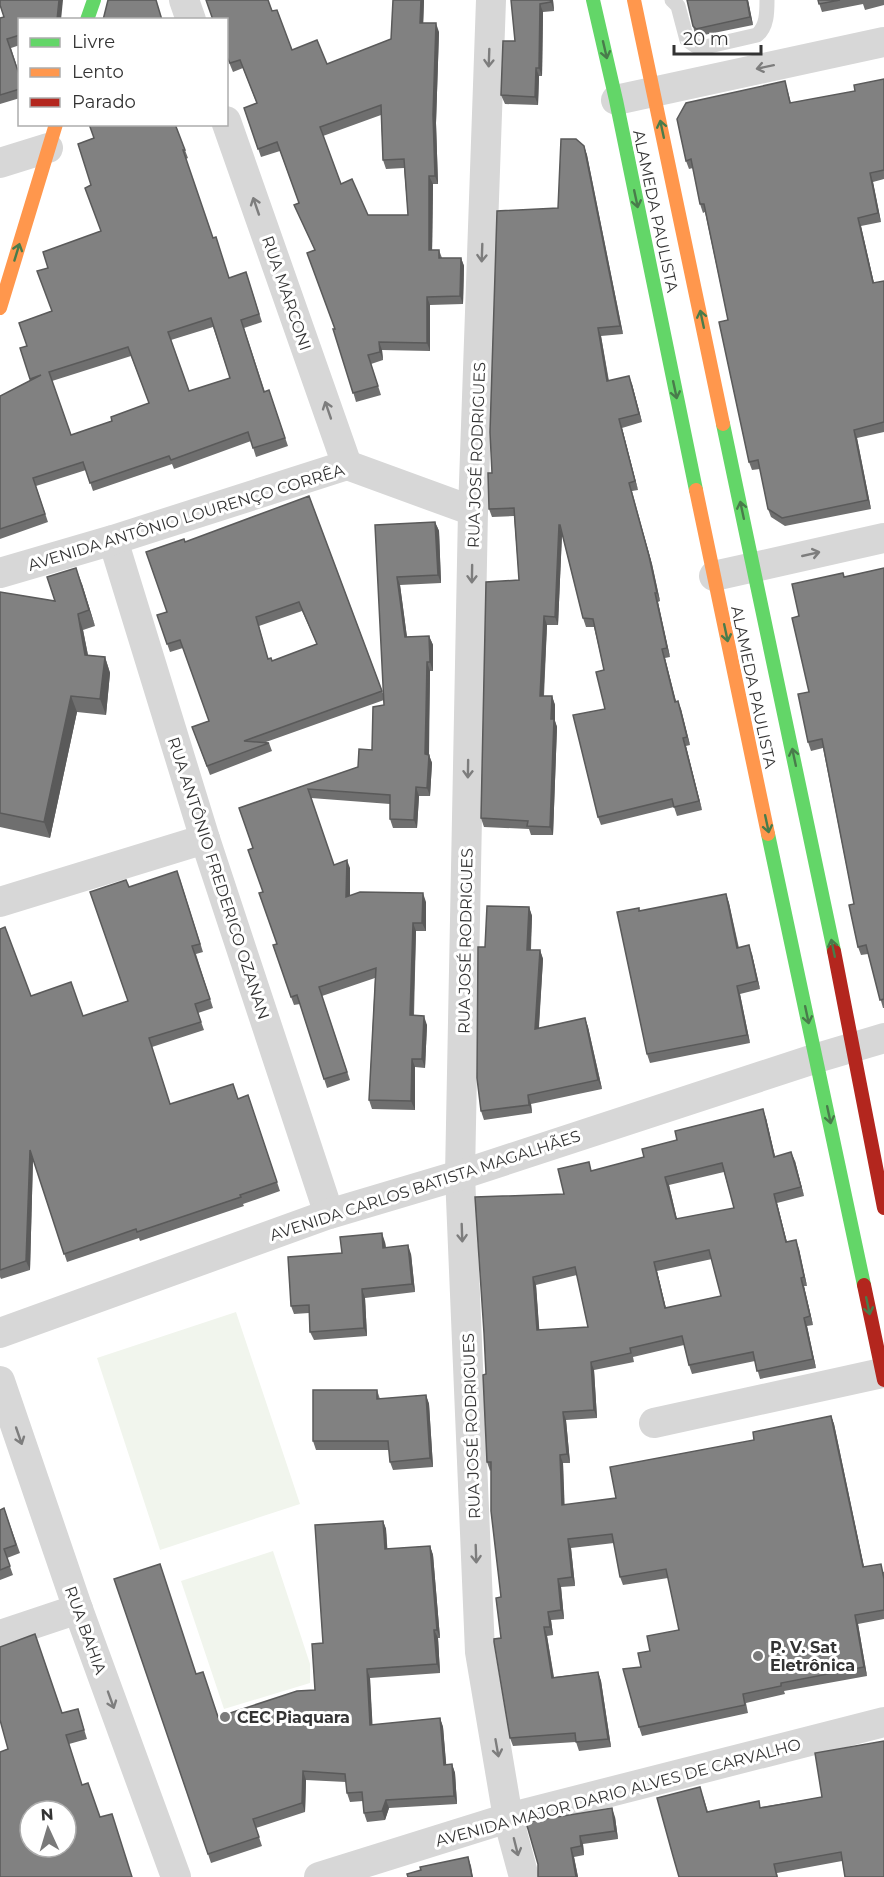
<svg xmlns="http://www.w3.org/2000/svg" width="884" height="1877" viewBox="0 0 884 1877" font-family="Montserrat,sans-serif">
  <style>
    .green { fill: #f1f5ed }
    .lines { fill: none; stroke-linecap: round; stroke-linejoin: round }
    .lane { stroke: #d7d7d7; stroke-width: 15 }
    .street { stroke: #d7d7d7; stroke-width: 30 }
    .fast { stroke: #63d668; stroke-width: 14 }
    .slow { stroke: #ff974d; stroke-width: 14 }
    .jam { stroke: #b3261e; stroke-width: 14 }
    .wall { fill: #6f6f6f; fill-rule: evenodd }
    .shaded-wall { fill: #5a5a5a }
    .building { fill: #818181; stroke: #5a5a5a; stroke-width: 1.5; fill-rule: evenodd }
    .oneway { stroke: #497c4b }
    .oneway2 { stroke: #7d7d7d }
    .poi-dot { fill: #7a7a7a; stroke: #fff; stroke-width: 2 }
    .labels { text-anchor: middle; stroke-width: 6; stroke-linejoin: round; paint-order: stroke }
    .street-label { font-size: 16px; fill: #333; stroke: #fff }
    .poi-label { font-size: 16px; font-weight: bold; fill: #333; stroke: #fff; text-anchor: start }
  </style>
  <rect width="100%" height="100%" fill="#fff"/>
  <g class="green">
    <polygon points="236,1312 300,1504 160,1550 97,1358"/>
    <polygon points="273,1551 310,1664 310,1683 224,1709 181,1581"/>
  </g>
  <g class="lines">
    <path class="lane" d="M672,0l6,6 9,34 9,6 9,1 52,-12c10,-8 10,-23 10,-35"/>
    <g class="street">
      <polyline points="184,0 191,20"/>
      <polyline points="491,0 473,511 460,1175 480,1652 508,1818 524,1877"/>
      <polyline points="616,100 884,42"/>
      <polyline points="226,121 347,465"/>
      <polyline points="0,163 48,148"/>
      <polyline points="113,540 205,839 329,1214"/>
      <polyline points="0,573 113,540 347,465 473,511"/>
      <polyline points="714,576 884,538"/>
      <polyline points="0,902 205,839"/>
      <polyline points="0,1333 329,1214 460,1175 817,1058 884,1038"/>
      <polyline points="0,1381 78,1609 176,1877"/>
      <polyline points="654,1423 882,1373"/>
      <polyline points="0,1635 78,1609"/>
      <polyline points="319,1877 508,1818 884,1722"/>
    </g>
    <g class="fast">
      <polyline points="593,0 616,100 696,490"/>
      <polyline points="87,20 94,0"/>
      <polyline points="723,424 834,951"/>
      <polyline points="768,834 864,1285"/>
    </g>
    <g class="slow">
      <polyline points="634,0 723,424"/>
      <polyline points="0,308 56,124"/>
      <polyline points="696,490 768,834"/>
    </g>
    <g class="jam">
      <polyline points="834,951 884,1208"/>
      <polyline points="864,1285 884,1380"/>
    </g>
  </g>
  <g class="wall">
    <path d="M393,0h31l-1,23 16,9 -3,91 2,61h-5l-1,66h7l3,8h19l3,8 -1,38 -33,1v46l-48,-1 1,10 -12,4 10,31 -25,7 -21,-73 -20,-79 -21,-45 5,-2 -19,-52 -19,6 -17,-49 13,-4 -14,-36 -10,4 -7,-17 46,-44 20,39 35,14 64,-25zM381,115l2,45 3,9 18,-1 4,47h-40l-27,-31 -18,-48z"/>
    <polygon points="511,0 553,0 554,11 543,12 542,76 539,76 538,105 505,104 501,95 515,41"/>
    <polygon points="748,0 753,25 699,36 695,34 693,26"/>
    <polygon points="818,0 884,0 884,5 865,10 863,4 822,12"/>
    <polygon points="0,18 20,20 20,45 11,48 20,76 20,98 0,104"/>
    <polygon points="884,79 884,179 873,182 881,222 861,226 874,283 884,281 884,432 857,438 871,509 785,526 771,517 768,509 760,469 752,470 749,462 728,320 705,212 703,213 700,204 693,168 689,169 686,161 785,81 791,103 855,91"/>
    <path d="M175,124l13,34 -2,1 27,79 16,40 17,-6 16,50 -18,6 21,64 4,-2 19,56 -32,11 -5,-16 -77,28 -2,-5 -79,27 -7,-21 -50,16 12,36 -48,17v-143l31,-16 -11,-32 7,-2 25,-35 -4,-43 53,-37 -10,-46zM213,327l17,51 -41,13 -18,-51zM131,356l18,47 -37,18 -41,14 -19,-54z"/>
    <polygon points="584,146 587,155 623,334 601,336 609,381 632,384 642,422 622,428 638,490 632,491 652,564 660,601 658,602 670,657 665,658 676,701 681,709 690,745 686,746 702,810 677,816 674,807 601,825 598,817 605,709 604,670 594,627 586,627 583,618 562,534 558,625 547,625 544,696 552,696 555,705 555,721 557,727 553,835 531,835 529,829 484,827 481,818 519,580 514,516 492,517 489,509 492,473 558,208"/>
    <path d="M309,496l75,200 -9,-171 60,-3 4,9 2,52 -41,2 7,52 22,-1 4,9v26h-3l-1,50v34l3,8 -2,33h-11l-2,32h-24l-3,-9v-15l-79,-6 23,67 16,3v28l76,6v29h-10l-2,85 13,9 -2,43 -10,-1v43l-43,-1 -3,-9 6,-122 -53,18 28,84 -23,8 -27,-84 -6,1 -3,-8 -28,-105 -10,-44 -14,-40 119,-41 14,-17 12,-45v-5l-118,42 3,1 3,8 -62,24 -18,-48 17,-6 -26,-73 -13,4 -13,-37 10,-3 18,-70zM302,611l15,33 -45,17 -4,-2 -9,-33z"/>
    <polygon points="884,568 884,1008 883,1008 868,954 861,955 858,947 854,904 823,748 811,751 808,742 809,692 845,577"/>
    <polygon points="82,584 95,626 83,630 88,655 105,657 110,673 106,715 77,712 50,838 0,827 0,592 55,601"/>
    <polygon points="180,879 203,952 196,954 213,1008 198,1013 204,1030 152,1047 170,1104 238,1099 248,1095 280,1191 243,1204 244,1206 140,1241 139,1238 67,1262 33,1159 30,1270 1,1279 0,1277 0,929 31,996 83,1016 128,1001 129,887"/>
    <polygon points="726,894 729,903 739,948 752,954 760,989 740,994 750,1043 650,1063 647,1054 639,908 640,911"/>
    <polygon points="529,907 532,916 531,950 540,950 543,959 539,1028 585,1018 588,1027 602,1089 531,1104 532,1113 484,1120 481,1111 485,947"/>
    <path d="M766,1118l9,38 20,5 9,35 -27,7 10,39 12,7 8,37h-3l9,39 -6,1 9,42 -56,11 -5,-18 -63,13 -3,-9 -5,-20 -51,12 1,5 -40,8 3,48 -31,2 4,43h-7l1,42 52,-7 138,-58 77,-24 3,8 30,143 20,5v47l-26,5 9,52 -83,15 1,3 -39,9 2,10 -106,23 -3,-9 2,-60 9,-16 29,-21 -11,-52 -45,7 -3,-8 -6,-34 -43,5 4,38 -14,1 3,32 -13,1 2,15 -6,1 7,41 44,-5 3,9 10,66 -32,4 -3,-9 -63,4 -3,-8 -9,-100v-41l-10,-127 -1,1 -3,-9 -1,-88 78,-180 28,-23 52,-14zM724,1172l10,36 -57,11 -8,-34zM712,1259l9,37 -55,12 -9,-37zM577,1275l11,52 -49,3 -3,-45z"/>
    <polygon points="385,1242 386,1248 411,1254 415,1292 365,1298 367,1336 314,1340 310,1332 309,1313 294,1314 291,1306 342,1253"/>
    <polygon points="377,1390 380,1399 426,1395 429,1404 433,1467 393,1470 390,1462 389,1450 316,1450 313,1441"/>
    <polygon points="4,1508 20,1553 7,1558 13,1575 0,1580 0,1510"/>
    <polygon points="383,1521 386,1529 387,1549 430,1546 433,1555 440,1638 438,1638 440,1673 370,1678 372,1725 440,1718 443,1727 446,1765 452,1764 455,1773 457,1804 389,1808 385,1820 367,1822 364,1813 363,1801 350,1802 347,1793 346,1782 306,1780 305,1812 256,1828 262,1846 211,1863 208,1854 197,1674 219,1717 315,1690 323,1643"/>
    <polygon points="78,1709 87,1739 69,1744 82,1785 100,1817 8,1749 62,1713"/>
    <polygon points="884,1741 842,1861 777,1873 778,1877 679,1877 703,1796 708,1812 761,1807 822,1797"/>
    <polygon points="615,1817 618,1839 583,1844 584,1855 574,1857 578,1877 538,1877 538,1864 526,1822"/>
  </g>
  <g class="shaded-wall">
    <polygon points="59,0 63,0 61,20 57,20"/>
    <polygon points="421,0 424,0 423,31 420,23"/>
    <polygon points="550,0 553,0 554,11 551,2"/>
    <polygon points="747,0 748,0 753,25 750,17"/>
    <polygon points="540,4 543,12 542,76 539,68"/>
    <polygon points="436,23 439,32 436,123 438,184 435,176 433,115"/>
    <polygon points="536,68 539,76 538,105 535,97"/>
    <polygon points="584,146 587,155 623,334 620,326"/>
    <polygon points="870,173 873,182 881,222 878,213"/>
    <polygon points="429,176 433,184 432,259 429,250"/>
    <polygon points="858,218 861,226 876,292 873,283"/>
    <polygon points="461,258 464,266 463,304 460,296"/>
    <polygon points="427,297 430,305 430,351 427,343"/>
    <polygon points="598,328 601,336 610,390 607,381"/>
    <polygon points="379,342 382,350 383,360 380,352"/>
    <polygon points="629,376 632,384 642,422 639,414"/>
    <polygon points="619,419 622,428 638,490 635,481"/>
    <polygon points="854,430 857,438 871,509 868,500"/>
    <polygon points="629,483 652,564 660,601 657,593"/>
    <polygon points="435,522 439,531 441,583 438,575"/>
    <polygon points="559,525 562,534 558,625 555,617"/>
    <polygon points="76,568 82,584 95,626 89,610"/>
    <polygon points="397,577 400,585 408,645 405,637"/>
    <polygon points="655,593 658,602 670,657 667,648"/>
    <polygon points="78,614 83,630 91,671 85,655"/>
    <polygon points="544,616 547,625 543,704 540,696"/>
    <polygon points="429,636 433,645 433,671 430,662"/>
    <polygon points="662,649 665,658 678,710 675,702"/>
    <polygon points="105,657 110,673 106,715 100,699"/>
    <polygon points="427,662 430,671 429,756 429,755 432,763 430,796 427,788 425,754"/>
    <polygon points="71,696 77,712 50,838 44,822"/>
    <polygon points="552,696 555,705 555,721 557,727 553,835 550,827"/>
    <polygon points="678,701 681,709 690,745 687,737"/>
    <polygon points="683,738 686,746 702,810 699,801"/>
    <polygon points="416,787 419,796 417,828 414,820"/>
    <polygon points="347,860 350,868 350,906 346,897"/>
    <polygon points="423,893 426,902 426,931 422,923"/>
    <polygon points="726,894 729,903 740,956 737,948"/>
    <polygon points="529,907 532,916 530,958 527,950"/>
    <polygon points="413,923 416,931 413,1024 410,1015"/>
    <polygon points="749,945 752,954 760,989 757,981"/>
    <polygon points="540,950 543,959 538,1038 535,1029"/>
    <polygon points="737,986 740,994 750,1043 747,1035"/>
    <polygon points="424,1016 427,1025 425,1068 422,1059"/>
    <polygon points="585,1018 588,1027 602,1089 598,1080"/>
    <polygon points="412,1059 415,1067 415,1110 411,1101"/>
    <polygon points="528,1095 531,1104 532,1113 529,1105"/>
    <polygon points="763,1109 766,1118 777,1165 774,1157"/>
    <polygon points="30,1150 33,1158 30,1270 26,1261"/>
    <polygon points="791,1152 795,1161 804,1196 801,1187"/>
    <polygon points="665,1177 669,1185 679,1228 676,1219"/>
    <polygon points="774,1194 777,1203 789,1251 786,1242"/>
    <polygon points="382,1233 385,1242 387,1256 383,1248"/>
    <polygon points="796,1240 799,1249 807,1286 804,1277"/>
    <polygon points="408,1245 411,1254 415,1292 412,1284"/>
    <polygon points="654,1262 657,1271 668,1317 665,1308"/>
    <polygon points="533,1277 536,1285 540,1339 537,1330"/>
    <polygon points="801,1278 804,1286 813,1325 810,1316"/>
    <polygon points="362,1289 365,1298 367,1336 364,1328"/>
    <polygon points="804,1318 807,1326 816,1368 813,1359"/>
    <polygon points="591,1362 594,1370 597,1418 594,1410"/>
    <polygon points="426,1395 429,1404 433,1467 430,1458"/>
    <polygon points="563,1412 566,1420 570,1463 567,1454"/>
    <polygon points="831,1416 834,1424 866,1576 863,1567"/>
    <polygon points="560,1455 563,1463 565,1514 562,1505"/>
    <polygon points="383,1521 386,1529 388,1558 385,1549"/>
    <polygon points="568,1539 571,1548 575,1586 572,1577"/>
    <polygon points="430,1546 433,1555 440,1638 437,1630"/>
    <polygon points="558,1579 561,1587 564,1619 561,1610"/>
    <polygon points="548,1612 551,1620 553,1635 550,1627"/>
    <polygon points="855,1615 858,1624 867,1676 864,1667"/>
    <polygon points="544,1627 547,1636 555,1686 552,1678"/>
    <polygon points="434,1630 438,1638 440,1673 437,1664"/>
    <polygon points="367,1669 370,1678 373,1733 370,1725"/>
    <polygon points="598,1672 601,1681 611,1747 608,1739"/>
    <polygon points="440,1718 443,1727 447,1773 444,1765"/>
    <polygon points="452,1764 455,1773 457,1804 454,1796"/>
    <polygon points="303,1771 306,1780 305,1812 302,1803"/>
    <polygon points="386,1800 389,1808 385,1820 382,1811"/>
    <polygon points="612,1808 615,1817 618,1839 615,1831"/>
    <polygon points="580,1836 583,1844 584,1855 581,1846"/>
    <polygon points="571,1848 574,1857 578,1877 576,1877"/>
    <polygon points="468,1857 471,1866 473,1877 472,1877"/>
  </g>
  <g class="building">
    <polygon points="0,0 59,0 57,20 20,20 20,35 7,39 20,77 20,89 0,95 0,18 4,17 0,5"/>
    <polygon points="108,0 156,0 162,20 103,20"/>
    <path d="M206,0h62l4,11 5,-1 15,40 25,-10 10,24 64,-25 2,-39h28l-1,23h16l-3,92 2,61h-6v74h10v8h22l-1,38 -33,1v46l-48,-1 1,10 -12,3 10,31 -25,7 -20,-64h2l-28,-76 8,-3 -21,-45 5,-2 -22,-61 -19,7 -14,-41 13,-5 -17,-43 -10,3 -4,-8v-35h-13zM381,105l2,55 21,-1 4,56h-40l-16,-36 -11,5 -21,-57z"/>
    <polygon points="511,0 550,0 551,2 540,4 539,68 536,68 535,97 501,95 503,41 515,41"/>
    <polygon points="687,0 747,0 750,17 696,29 693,26"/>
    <polygon points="818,0 840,0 819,4"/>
    <polygon points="884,79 884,170 870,173 878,213 858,218 873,283 884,281 884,422 854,430 868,500 782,518 768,509 758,460 749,462 719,322 728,320 704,204 700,204 691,159 686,161 677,119 686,103 785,81 790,103 855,91 854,85"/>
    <path d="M89,124h86l10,26h-2l30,88 3,-1 13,41 17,-6 13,42 -18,6 23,72 5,-2 16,48 -32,10 -5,-16 -77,28 -2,-4 -79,27 -7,-21 -50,16 12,36 -45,15v-133l41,-21 -11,4 -10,-31 7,-2 -8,-23 33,-12 -15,-40 11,-3 -5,-16 58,-21 -16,-43 6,-3 -13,-41 16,-6zM211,318l19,60 -41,13 -21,-59zM128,347l21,56 -38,14 1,4 -41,14 -22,-63z"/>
    <polygon points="561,139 576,139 584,146 620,326 598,328 607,381 629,376 639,414 619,419 635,481 629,483 649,556 657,593 655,593 667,648 662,649 675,702 678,701 687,737 683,738 699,801 674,807 672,799 598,817 573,715 605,709 596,672 604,670 593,619 583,618 560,525 559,525 555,617 544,616 540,696 552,696 551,719 554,719 550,827 527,826 528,821 481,818 486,582 519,580 514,508 489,509 488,473 492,473 490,432 497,211 558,208"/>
    <path d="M309,496l73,195 -138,50 25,2 -62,23 -15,-39 17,-6 -29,-81 -13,4 -10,-29 10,-3 -21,-60 38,-13 1,3zM299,602l18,42 -45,17 -1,-3 -3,1 -12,-42z"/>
    <polygon points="435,522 438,575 397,577 405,637 429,636 430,662 427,662 426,713 425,754 429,755 427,788 416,787 414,820 390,819 390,795 308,789 334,865 347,860 346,897 360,892 423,893 422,923 413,923 410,1015 424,1016 422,1059 412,1059 411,1101 369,1100 376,968 319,987 347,1072 324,1079 297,995 291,997 273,945 277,944 259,893 263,892 248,850 253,848 239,808 358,767 359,749 372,750 373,707 384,705 375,525"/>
    <polygon points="76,568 89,610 78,614 85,655 105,657 100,699 71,696 44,822 0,813 0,592 55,601 47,577"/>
    <polygon points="884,568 884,999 880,1000 866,945 858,947 849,905 854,904 822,739 808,742 798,694 809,692 792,618 799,616 792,584 843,573 844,577"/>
    <polygon points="177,871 200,944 192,946 210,999 195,1004 201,1022 149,1038 170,1104 233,1084 238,1099 248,1095 277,1182 240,1195 241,1197 137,1232 136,1229 64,1254 30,1150 26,1261 0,1270 0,929 5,927 31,996 71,982 83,1016 128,1001 90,892 126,880 129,887"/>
    <polygon points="726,894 737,948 749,945 757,981 737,986 747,1035 647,1054 617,912 639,908 639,911"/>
    <polygon points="487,906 529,907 527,950 540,950 535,1029 585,1018 598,1080 528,1095 529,1105 481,1111 477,1078 478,947 485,947"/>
    <path d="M763,1109l11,48 17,-5 10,35 -27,7 12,48 10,-2 8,37 -3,1 9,38 -6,2 9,41 -56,12 -4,-19 -64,13 -7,-29 -52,12 1,5 -40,9 3,48 -31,2 4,42 -7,1 2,50 54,-7 -6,-31 144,-27 -1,-8 78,-16 32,151 18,-3 3,15v31l-29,5 9,52 -83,16v3l-38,8 2,11 -106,22 -16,-58 18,-2 -3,-14 12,-2 -3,-15 32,-6 -13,-61 -46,8 -8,-43 -44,5 4,38 -14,2 3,31 -13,2 2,15h-6l8,51 46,-6 10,67 -32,3 -1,-9 -65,5 -16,-96v-3l7,-1 -5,-40 5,-1 -10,-86v-49h-4l-4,-87 3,-1 -2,-41 -9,-136 89,-3 -6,-25 31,-7 2,9 53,-14 -2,-8 35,-9 -2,-9zM722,1163l12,45 -58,11 -11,-42zM709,1250l12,46 -56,12 -11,-46zM575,1267l13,60 -51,3 -4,-53z"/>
    <polygon points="382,1233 383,1248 408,1245 412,1284 362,1289 364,1328 310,1332 309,1305 291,1306 288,1257 342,1253 340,1237"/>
    <polygon points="313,1390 377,1390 377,1399 426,1395 430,1458 390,1462 388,1441 313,1441"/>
    <polygon points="4,1508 16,1545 4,1549 10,1566 0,1570 0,1510"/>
    <polygon points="383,1521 385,1549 430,1546 437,1630 434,1630 437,1664 367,1669 370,1725 440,1718 444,1765 452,1764 454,1796 386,1800 382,1811 364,1813 362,1792 347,1793 345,1774 303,1771 302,1803 253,1819 259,1837 208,1854 114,1579 160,1564 196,1674 203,1672 218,1717 297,1691 315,1690 312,1644 323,1643 315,1525"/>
    <path d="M35,1634l27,79 16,-4 6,21 -18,5 16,50 6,-2 12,34 12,-3 20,63h-132v-125l8,-3 -8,-29v-73zM30,1811h36v36h-36z"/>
    <polygon points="884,1741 884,1877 845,1877 841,1852 774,1864 777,1877 679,1877 673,1856 657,1798 700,1787 707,1812 759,1801 760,1808 822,1797 815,1753"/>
    <polygon points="612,1808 615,1831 580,1836 581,1846 571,1848 576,1877 538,1877 538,1864 526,1822"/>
    <polygon points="468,1857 472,1877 408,1877 407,1874 421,1870 420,1867"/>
  </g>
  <defs><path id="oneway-shaft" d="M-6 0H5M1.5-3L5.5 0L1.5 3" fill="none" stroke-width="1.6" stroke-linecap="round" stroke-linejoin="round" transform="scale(1.5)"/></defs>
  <g class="oneway">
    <use href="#oneway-shaft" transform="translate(605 50) rotate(77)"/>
    <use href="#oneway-shaft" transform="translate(662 129) rotate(-102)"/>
    <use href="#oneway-shaft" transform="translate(636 199) rotate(78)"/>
    <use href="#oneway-shaft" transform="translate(17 252) rotate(-73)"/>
    <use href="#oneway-shaft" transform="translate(702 319) rotate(-102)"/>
    <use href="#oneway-shaft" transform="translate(675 390) rotate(78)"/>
    <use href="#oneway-shaft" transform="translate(742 510) rotate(-102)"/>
    <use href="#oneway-shaft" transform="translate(726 633) rotate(78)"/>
    <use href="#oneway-shaft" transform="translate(794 757) rotate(-102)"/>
    <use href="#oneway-shaft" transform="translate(767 824) rotate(78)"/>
    <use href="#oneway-shaft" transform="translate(833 948) rotate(-102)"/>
    <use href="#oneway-shaft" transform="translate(807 1015) rotate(78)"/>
    <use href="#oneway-shaft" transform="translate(829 1115) rotate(78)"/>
    <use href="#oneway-shaft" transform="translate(868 1306) rotate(78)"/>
  </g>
  <g class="oneway2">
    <use href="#oneway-shaft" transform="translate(489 58) rotate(92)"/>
    <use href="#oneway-shaft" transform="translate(765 67) rotate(168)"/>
    <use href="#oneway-shaft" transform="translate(256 206) rotate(-109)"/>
    <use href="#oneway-shaft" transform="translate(482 253) rotate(92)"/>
    <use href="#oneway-shaft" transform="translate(328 410) rotate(-109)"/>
    <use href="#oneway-shaft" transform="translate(811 554) rotate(-13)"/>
    <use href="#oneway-shaft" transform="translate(472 574) rotate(91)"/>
    <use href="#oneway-shaft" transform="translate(468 769) rotate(91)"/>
    <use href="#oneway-shaft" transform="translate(462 1233) rotate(88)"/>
    <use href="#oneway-shaft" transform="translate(19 1436) rotate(71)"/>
    <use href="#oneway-shaft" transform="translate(476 1554) rotate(88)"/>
    <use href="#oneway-shaft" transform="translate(111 1700) rotate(70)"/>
    <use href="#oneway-shaft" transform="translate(497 1748) rotate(80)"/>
    <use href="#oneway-shaft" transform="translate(516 1847) rotate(76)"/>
  </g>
  <g class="poi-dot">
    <circle cx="758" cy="1656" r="6"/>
    <circle cx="225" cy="1717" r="6"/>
  </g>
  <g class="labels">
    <g class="street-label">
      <text transform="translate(656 211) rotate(78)" y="6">ALAMEDA PAULISTA</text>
      <text transform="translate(287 293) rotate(71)" y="6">RUA MARCONI</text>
      <text transform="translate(476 455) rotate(-88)" y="6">RUA JOSÉ RODRIGUES</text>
      <text transform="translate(186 517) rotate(-17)" y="6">AVENIDA ANTÔNIO LOURENÇO CORRÊA</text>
      <text transform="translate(754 687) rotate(78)" y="6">ALAMEDA PAULISTA</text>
      <text transform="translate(219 878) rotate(72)" y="6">RUA ANTÔNIO FREDERICO OZANAN</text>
      <text transform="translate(465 941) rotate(-89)" y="6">RUA JOSÉ RODRIGUES</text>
      <text transform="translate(425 1185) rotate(-18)" y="6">AVENIDA CARLOS BATISTA MAGALHÃES</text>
      <text transform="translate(471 1426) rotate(-92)" y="6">RUA JOSÉ RODRIGUES</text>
      <text transform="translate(86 1630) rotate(70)" y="6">RUA BAHIA</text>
      <text transform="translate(618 1792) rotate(-15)" y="6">AVENIDA MAJOR DARIO ALVES DE CARVALHO</text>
    </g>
    <g class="poi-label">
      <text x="770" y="1653">P. V. Sat<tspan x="770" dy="18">Eletrônica</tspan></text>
      <text x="237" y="1723">CEC Piaquara</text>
    </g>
  </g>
  <rect x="18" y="18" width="210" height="108" fill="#ffffff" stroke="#adadad" stroke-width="1.5"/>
  <rect x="30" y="38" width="30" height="9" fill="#63d668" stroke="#adadad" stroke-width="1.5"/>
  <text x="72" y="48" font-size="18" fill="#333333">Livre</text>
  <rect x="30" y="68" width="30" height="9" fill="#ff974d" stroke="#adadad" stroke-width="1.5"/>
  <text x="72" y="78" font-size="18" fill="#333333">Lento</text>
  <rect x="30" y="98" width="30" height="9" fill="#b3261e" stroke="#adadad" stroke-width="1.5"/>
  <text x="72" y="108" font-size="18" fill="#333333">Parado</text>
  <g transform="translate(48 1829) rotate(356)"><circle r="28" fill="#ffffff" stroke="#adadad" stroke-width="1.5"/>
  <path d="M0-4.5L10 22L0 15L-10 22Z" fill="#7a7a7a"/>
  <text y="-9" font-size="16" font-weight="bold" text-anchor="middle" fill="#333333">N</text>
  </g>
  <path d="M674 45v9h87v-9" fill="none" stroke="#333333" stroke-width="3"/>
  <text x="683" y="45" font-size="18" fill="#333333" stroke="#ffffff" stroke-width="4.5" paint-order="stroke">20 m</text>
</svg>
